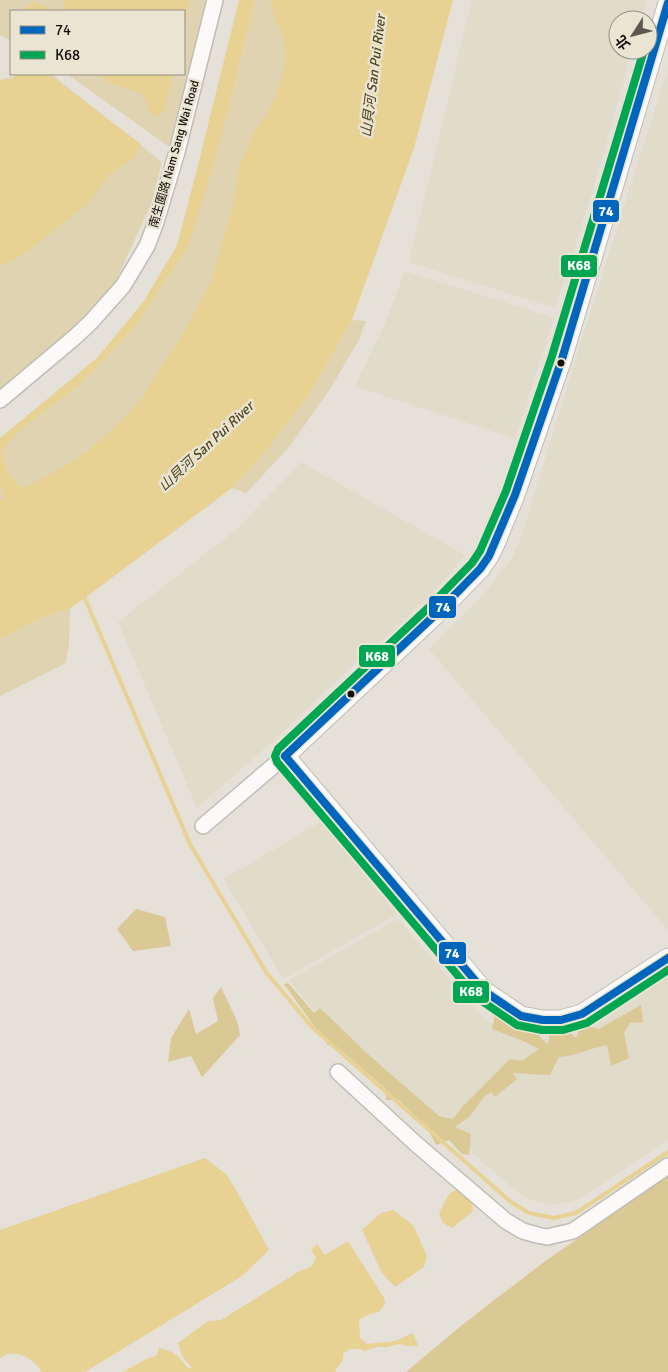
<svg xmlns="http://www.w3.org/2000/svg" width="668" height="1372" viewBox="0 0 668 1372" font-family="Signika,'Noto Sans TC',sans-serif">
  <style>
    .built { fill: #e1dbc9 }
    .green { fill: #dfd3b2 }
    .forest { fill: #dac895 }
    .water { fill: #e7d193 }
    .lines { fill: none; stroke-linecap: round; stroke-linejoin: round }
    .stream { stroke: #e7d193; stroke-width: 4 }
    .minor-casing { stroke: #c0bdb5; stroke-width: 18 }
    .tertiary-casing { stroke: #c0bdb5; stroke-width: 21 }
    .minor { stroke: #fbfaf9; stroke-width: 15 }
    .tertiary { stroke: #fbfaf9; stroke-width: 19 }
    .bus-1-casing { stroke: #eae4d3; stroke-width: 11 }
    .bus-2-casing { stroke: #eae4d3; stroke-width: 11 }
    .bus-1 { stroke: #0065bd; stroke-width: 8 }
    .bus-2 { stroke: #00a651; stroke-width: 8 }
    .bus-dot { fill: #110f0a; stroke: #eae4d3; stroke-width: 2 }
    .labels { text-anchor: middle; stroke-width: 5; stroke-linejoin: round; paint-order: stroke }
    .street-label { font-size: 12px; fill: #110f0a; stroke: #eae4d3 }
    .water-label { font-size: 14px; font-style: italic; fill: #524521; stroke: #eae4d3 }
    .line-badge { stroke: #eae4d3; stroke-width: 2 }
    .badge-label { font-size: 14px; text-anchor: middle; font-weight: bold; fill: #fff }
  </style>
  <rect width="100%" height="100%" fill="#e5e1d8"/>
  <g class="built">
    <polygon points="472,0 647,0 641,20 618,20 618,50 632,50 594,187 555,308 409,262"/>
    <polygon points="668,68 668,930 429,649 483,595 512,558 521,538 580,345"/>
    <polygon points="405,271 554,318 515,439 355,386 384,326"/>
    <polygon points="301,462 465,555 440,585 392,632 356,662 272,742 197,808 118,622 236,530"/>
    <polygon points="320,822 397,914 283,979 224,879"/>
    <polygon points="398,919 484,1019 502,1030 541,1040 561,1038 584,1031 604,1020 668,977 668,1140 585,1196 573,1201 560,1204 544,1203 531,1200 516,1191 437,1122 310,1006 289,980"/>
  </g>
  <g class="green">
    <polygon points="0,0 211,0 171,148 67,74 184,74 184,11 11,11 11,40 0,35"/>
    <polygon points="255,0 347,0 312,227 0,555 0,486 4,497 8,473 3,454 5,448 11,439 34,419 80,385 137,324 187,248 230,105"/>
    <polygon points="16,74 51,74 162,162 151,204 114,285 75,337 0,394 0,82 2,79 13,77"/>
    <polygon points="352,320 366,321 359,340 330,389 290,446 246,493 232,488 270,447 279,433 308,397"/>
    <polygon points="70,608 69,644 66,663 0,696 0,639 39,619"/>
  </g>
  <g class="forest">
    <polygon points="136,909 165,917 171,946 133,951 117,929"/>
    <path d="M288,983l26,30 6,-5 50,48 69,60 14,3 9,-12 48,-48 12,2 17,-12 -16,-8 -31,-12 3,-15 20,-14 8,30h11l14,15 2,-14 13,-4 13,11 5,-13 18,4 42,-24 2,17 -13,1 -6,10 5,25 -18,8 -4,-21c-17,3 -30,11 -48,12l-9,18 -37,-2 4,6 -22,18 -4,-5 -7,5 -15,20 -14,10 16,7 -2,21 -7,-1 -13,-14 -13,5 -8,-16 -29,-29h-13v-11l-37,-32 -22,-13 -43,-60z"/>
    <polygon points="221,987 237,1021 240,1035 202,1077 191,1056 168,1062 171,1038 189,1009 196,1034 218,1021 213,998"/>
    <polygon points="668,1176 668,1372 406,1372 462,1325 544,1262"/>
  </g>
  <g class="water">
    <polygon points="65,0 190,0 184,28 184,11 61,11 64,8"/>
    <polygon points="239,0 255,0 230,105 203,200 187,248 137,324 80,385 34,419 11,439 5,448 3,454 8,473 21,488 34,483 75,460 89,450 121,421 143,397 161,367 177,344 211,282 233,205 239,167 254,132 268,113 276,95 283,72 285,58 284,39 275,19 270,0 453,0 414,148 352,320 308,397 279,433 270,447 232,488 85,598 70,608 39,619 0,639 0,500 4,497 0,486 0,438 97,358 144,301 177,245 196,173"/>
    <polygon points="33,2 42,4 51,11 21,11"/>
    <polygon points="16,74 48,74 141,144 134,158 111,173 88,203 27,252 5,265 0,264 0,82 2,79 12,80"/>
    <polygon points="99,74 173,74 165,109 159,117 149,113 147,104 141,93 107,82"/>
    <path d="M205,1158l21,16 10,16 33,60 -27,26 -157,96h-43c-9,-14 -27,-25 -42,-14v-128z"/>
    <polygon points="457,1189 472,1202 473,1211 452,1228 443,1223 439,1213 449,1194"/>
    <polygon points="393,1210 413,1225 427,1256 424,1267 395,1287 382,1273 362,1230 381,1213"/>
    <path d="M348,1241l36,57 1,6 -6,8 -6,1 -14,6 1,19 7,6 28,-3 18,-8 5,13h-11l-7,-2 -13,3h-11l-11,4 -5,-2h-10l-7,5v7l-8,9 1,2h-213l25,-14 8,-2 3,-8c17,4 18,7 30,21l3,-1 -10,-12 -4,-13 30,-22 13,-1 77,-48 14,-6 4,-8 -5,-8 6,-6 8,11z"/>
  </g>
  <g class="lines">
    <polyline class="stream" points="84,596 190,844 266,972 312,1027 511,1202 529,1213 554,1218 576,1213 668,1152"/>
    <g class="minor-casing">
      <g id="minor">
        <polyline points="0,400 75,337 91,322 123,286 147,246 156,222 177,152 215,0"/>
        <polyline points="203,826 285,756"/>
        <polyline points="338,1072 415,1143 506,1221 523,1231 537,1235 547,1237 573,1231 668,1166"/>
      </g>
    </g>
    <g class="tertiary-casing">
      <polyline id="tertiary" points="668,3 562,359 515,495 495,544 489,556 480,569 435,615 285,756 484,991 521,1016 543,1020 561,1020 582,1014 668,958"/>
    </g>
    <use href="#minor" class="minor"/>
    <use href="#tertiary" class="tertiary"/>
    <g class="bus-1-casing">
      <g id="bus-1">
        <polyline points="285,756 435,615 480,569 489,556 515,495 562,359 668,3"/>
        <polyline points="285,756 484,991 521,1016 543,1020 561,1020 582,1014 668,958"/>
      </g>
    </g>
    <g class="bus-2-casing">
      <polyline id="bus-2" points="644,50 552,356 506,491 480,551 472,563 428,608 278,749 275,756 277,762 476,997 517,1025 542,1030 563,1030 587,1023 668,970"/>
    </g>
    <use href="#bus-1" class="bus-1"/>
    <use href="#bus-2" class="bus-2"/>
  </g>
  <g class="bus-dot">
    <circle cx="561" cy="363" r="4.5"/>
    <circle cx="351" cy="694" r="4.5"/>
  </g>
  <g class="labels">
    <g class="street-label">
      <text transform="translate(174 154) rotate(-74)" y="4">南生圍路 Nam Sang Wai Road</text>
    </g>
    <g class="water-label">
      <text transform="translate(373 76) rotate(-83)" y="5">山貝河 San Pui River</text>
      <text transform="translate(206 446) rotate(-43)" y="5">山貝河 San Pui River</text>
    </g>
  </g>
  <g class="line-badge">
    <rect x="592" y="199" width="28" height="24" rx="5" fill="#0065bd"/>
    <rect x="560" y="254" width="38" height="24" rx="5" fill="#00a651"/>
    <rect x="428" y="595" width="29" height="24" rx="5" fill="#0065bd"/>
    <rect x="358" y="644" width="38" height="24" rx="5" fill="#00a651"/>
    <rect x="438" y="941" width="29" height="24" rx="5" fill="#0065bd"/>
    <rect x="452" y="980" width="38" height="24" rx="5" fill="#00a651"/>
  </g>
  <g class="badge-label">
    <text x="606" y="216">74</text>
    <text x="579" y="270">K68</text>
    <text x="443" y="612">74</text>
    <text x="377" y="661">K68</text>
    <text x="452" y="958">74</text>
    <text x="471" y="996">K68</text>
  </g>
  <rect x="10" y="10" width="175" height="65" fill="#eae4d3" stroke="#938f83"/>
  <rect x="20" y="26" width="25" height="8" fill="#0065bd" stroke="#938f83"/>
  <text x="55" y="35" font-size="15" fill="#110f0a">74</text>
  <rect x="20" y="51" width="25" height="8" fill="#00a651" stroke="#938f83"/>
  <text x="55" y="60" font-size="15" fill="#110f0a">K68</text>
  <g transform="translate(633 35) rotate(234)"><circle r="24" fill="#eae4d3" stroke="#938f83"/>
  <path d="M0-4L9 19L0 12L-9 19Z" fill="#5b5852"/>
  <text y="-8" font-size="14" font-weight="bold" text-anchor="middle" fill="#110f0a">北</text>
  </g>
</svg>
